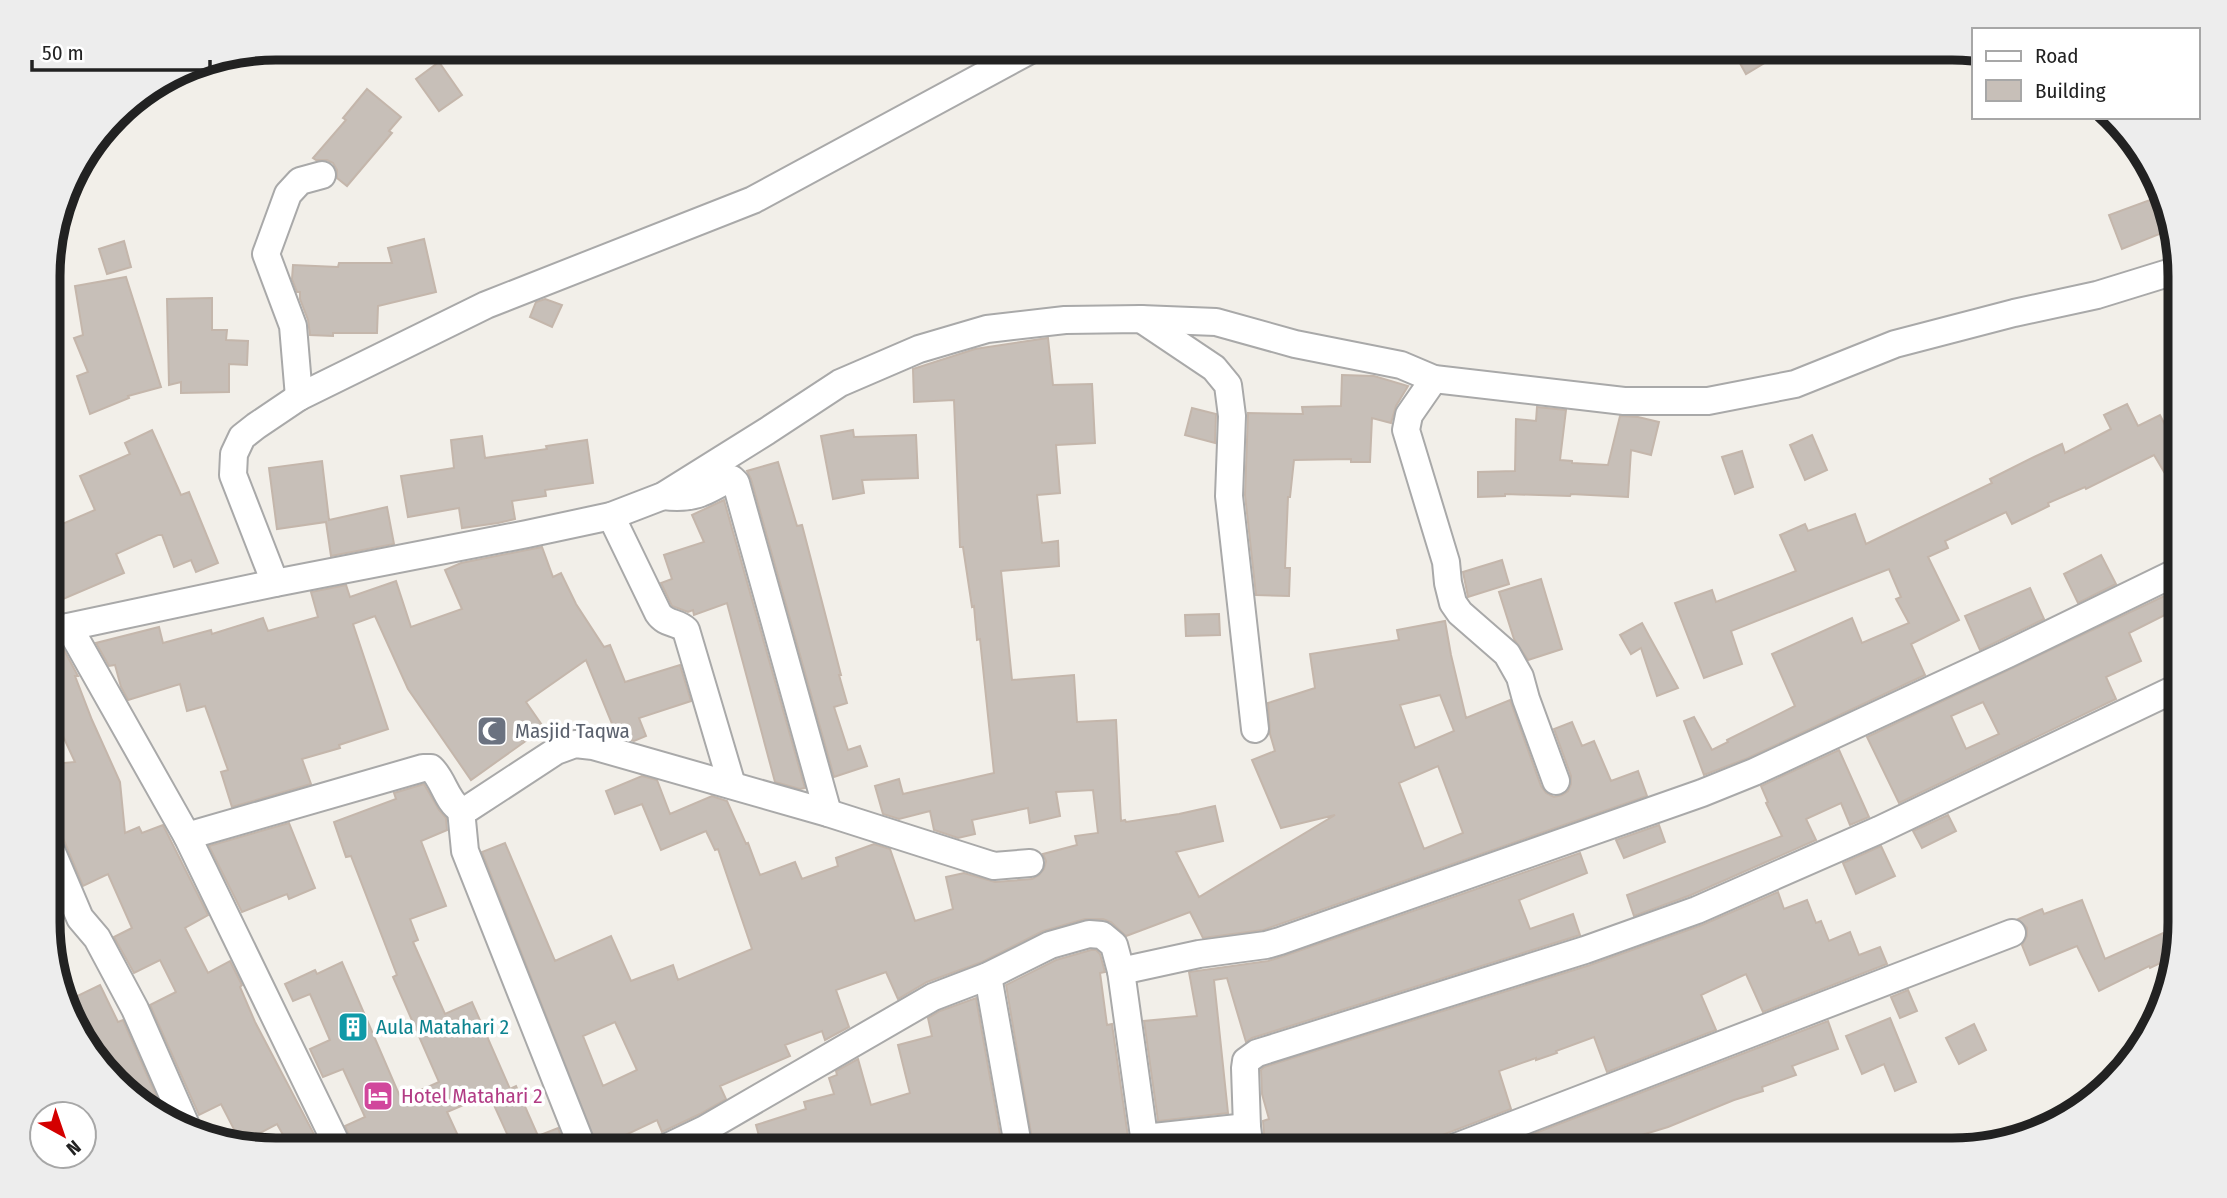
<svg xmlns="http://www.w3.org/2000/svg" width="2227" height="1198" viewBox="0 0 2227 1198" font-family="'Fira Sans Condensed',sans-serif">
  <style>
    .building { fill: #c7bfb8; stroke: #c4b6ab; stroke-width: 2; fill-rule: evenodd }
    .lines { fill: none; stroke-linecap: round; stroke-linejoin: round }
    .minor-casing { stroke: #a9a9a9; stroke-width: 30 }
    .minor { stroke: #fff; stroke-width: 26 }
    .labels { text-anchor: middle; stroke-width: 7; stroke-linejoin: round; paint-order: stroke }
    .worship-label { font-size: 21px; fill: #5b616d; stroke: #fff; text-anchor: start }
    .culture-label { font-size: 21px; fill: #0d838f; stroke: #fff; text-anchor: start }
    .hotel-label { font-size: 21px; fill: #b23c85; stroke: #fff; text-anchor: start }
    .rim { fill: none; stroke: #222; stroke-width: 9 }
  </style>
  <rect width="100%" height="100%" fill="#f2efe9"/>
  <g class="building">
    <polygon points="1731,47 1760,47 1768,61 1746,74"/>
    <polygon points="439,62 462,95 439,111 416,79"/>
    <polygon points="367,89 401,117 389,131 392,133 347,186 337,178 337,170 333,163 327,160 316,160 313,158 346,120 343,118"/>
    <polygon points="2150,200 2162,233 2122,249 2109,215"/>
    <polygon points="424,239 436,292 378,306 377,333 333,333 333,336 310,335 308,320 300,299 300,292 297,292 292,279 293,265 338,267 339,263 392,263 388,248"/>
    <polygon points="124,241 131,267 107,274 99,249"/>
    <polygon points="126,277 161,387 128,396 129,398 90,414 77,376 88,372 74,338 83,335 75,286"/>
    <polygon points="212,298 212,330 227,330 226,340 248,341 247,365 229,364 229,392 181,393 181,382 169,385 167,299"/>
    <polygon points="545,299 562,305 552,327 530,317 536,302"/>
    <path d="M1048,338l5,47 39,-1 3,59 -39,2 4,48 -23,2 5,48 16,-2 1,25 -58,5 11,109 62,-5 3,47 39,-2 5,101 4,-1 1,2 53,-8 36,-8 8,35 -47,11 23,45 136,-82 -54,13 -29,-68 23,-9 -5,-17 -2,-31 47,-15 -5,-34 89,-14 -2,-10 48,-9 6,34 15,63 44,-18 31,86 5,7 8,4 8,-2 6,-4 3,-7v-8l-17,-47 18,-7 10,24 12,-5 17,40 27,-10 9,25 -384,134 -60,8 -13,-26 -64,24 -15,-14 -8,-3h-18l-42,12 -61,31 -55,20 -29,17 -12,-27 -50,18 13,37 -24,13 -3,-9 -37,14 5,11 -70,30 6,13 -26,15 -38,18 -5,-12 -38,18 6,13h-26l-117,-299 23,-9 50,118 56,-25 20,45 42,-16 5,15 74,-31 -34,-100 -3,1 -9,-19 -45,19 -19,-46 -27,10 -9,-23 36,-15 15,4 13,34 42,-18 15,5 19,43 2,-1 12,32 35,-13 7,17 36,-13 -2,-8 38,-14 16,5 25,72 38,-12 -7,-32 18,-4 31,9 37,-3 7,-4 5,-6 2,-8 -3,-7 34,-9 -2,-9 23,-3 -5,-43 -37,2 4,24 -30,7 -2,-15 -56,12 3,14 -17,4 -24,-8 -4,-19 -31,8 -16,-5 -8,-28 24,-7 4,15 91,-21 -14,-134 -3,1 -3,-34 -2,1 -9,-60h-3l-6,-147 -40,2 -1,-33 62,-20zM1440,695l14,36 -39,17 -15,-43zM1438,766l25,67 -39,16 -25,-66zM615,1022l22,48 -34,16 -20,-50z"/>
    <polygon points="1342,375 1374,376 1408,386 1396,406 1391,423 1372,418 1370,462 1351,462 1351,459 1294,460 1290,497 1288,497 1285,568 1290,568 1289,596 1256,595 1245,495 1248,413 1303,414 1302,407 1341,406"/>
    <polygon points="2127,404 2138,426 2160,415 2178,451 2179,497 2154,455 2086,489 2085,487 2048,503 2049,506 2012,524 2006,512 1945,541 1948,548 1928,557 1959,620 1911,644 1925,675 1748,758 1704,775 1684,721 1694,717 1712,750 1728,742 1727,740 1795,706 1772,654 1852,618 1862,643 1909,623 1896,599 1901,597 1889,569 1731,631 1742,664 1704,678 1675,603 1712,590 1716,602 1796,571 1780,535 1805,524 1808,531 1855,514 1866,544 1992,483 1990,479 2034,457 2062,444 2065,453 2111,429 2104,415"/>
    <polygon points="1537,407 1566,410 1560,460 1572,461 1572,463 1608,465 1620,416 1638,417 1659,422 1651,455 1631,450 1628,497 1571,494 1570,496 1505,494 1505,496 1478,497 1478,472 1515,471 1516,419 1536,421"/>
    <polygon points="1192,408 1216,414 1215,443 1185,435"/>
    <polygon points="152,430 181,495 189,492 218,563 196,572 191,560 174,567 162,535 158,535 116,554 124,573 49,605 48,535 63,529 62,524 95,510 80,476 130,454 125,443"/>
    <polygon points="853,430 854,437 916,435 918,478 862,480 864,493 833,499 821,436"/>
    <polygon points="1812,435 1827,470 1805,480 1790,445"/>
    <polygon points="482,436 485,458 547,449 546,446 587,440 593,483 545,490 546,496 512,501 515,519 498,523 462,528 459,508 408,517 401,476 454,468 451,440"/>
    <polygon points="1742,451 1753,487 1735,494 1722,457"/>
    <polygon points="322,461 329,520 387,507 394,544 331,556 326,522 277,529 269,468"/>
    <polygon points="778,462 797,526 802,525 841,675 839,675 847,703 834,707 848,750 860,746 867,766 834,777 751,479 747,471"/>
    <polygon points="724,500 805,788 800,789 775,782 727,603 694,615 693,610 688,612 672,606 661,583 672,579 664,555 704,542 692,515"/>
    <polygon points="542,547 553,577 561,573 576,604 604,647 610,645 625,682 680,665 691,701 639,718 646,736 634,741 617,736 586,660 526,702 544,728 471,780 408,689 375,616 353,624 388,729 339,745 340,748 302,759 311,784 232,807 221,772 228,770 205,706 187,711 180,684 128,700 121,687 115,665 109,666 96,643 159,627 163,643 211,630 212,634 263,618 268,631 318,617 311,592 346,585 350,597 396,581 411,627 462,609 445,570 461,563"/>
    <polygon points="2101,555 2116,584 2078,603 2064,574"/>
    <polygon points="1502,560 1509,584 1468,597 1463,572"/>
    <polygon points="1541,579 1562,649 1528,660 1514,639 1499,592"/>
    <polygon points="2030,588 2044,619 1980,650 1965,616"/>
    <path d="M2179,589v19l-50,25 12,28 -35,16 10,22 -217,104 -32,-66zM1983,702l16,32 -33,15 -15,-33z"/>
    <polygon points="1219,614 1220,635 1186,636 1185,615"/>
    <polygon points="1642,623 1649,636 1678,688 1657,696 1641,648 1631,654 1620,635"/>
    <polygon points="64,650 78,676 75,676 92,720 120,782 125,833 139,827 142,833 163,825 208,915 185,928 208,973 230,961 242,985 240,987 255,1022 316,1138 292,1151 277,1124 241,1143 221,1104 199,1115 150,1005 176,992 160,960 134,973 114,937 132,928 108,874 83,886 63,838 58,832 49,830 49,796 57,794 54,764 75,762 49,706 49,657"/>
    <polygon points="1839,750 1869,817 1850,825 1841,803 1806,819 1816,840 1691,895 1634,916 1627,895 1782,836 1766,803 1768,802 1761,786"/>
    <polygon points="424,784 439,810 446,818 447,830 421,841 446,906 410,919 418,940 413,942 445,1014 472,1002 510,1089 516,1086 538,1136 558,1128 567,1151 504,1151 513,1147 489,1094 447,1112 465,1151 428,1151 425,1144 411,1151 356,1151 345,1126 365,1117 343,1069 323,1077 310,1049 330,1040 310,994 293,1001 285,984 315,970 317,974 342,962 401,1099 439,1082 393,977 397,975 351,856 346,857 334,822 396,799 394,793"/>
    <polygon points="1948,815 1956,831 1922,848 1913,831"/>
    <polygon points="289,823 315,888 289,899 287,894 242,912 209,846"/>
    <polygon points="1659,825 1665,842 1624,858 1616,840"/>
    <polygon points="1881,846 1895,876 1856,894 1843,863"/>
    <polygon points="1580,853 1587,873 1519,900 1530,929 1573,914 1580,935 1252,1038 1246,1042 1227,978 1214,980 1228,1113 1158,1121 1144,1021 1197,1016 1189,972 1268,961 1284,956"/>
    <polygon points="1778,892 1784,909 1807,900 1816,923 1821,921 1829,941 1850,932 1859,955 1880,947 1887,964 1763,1012 1746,974 1701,995 1716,1030 1607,1072 1594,1037 1556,1051 1557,1053 1536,1060 1536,1058 1499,1071 1511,1109 1442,1135 1435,1141 1433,1150 1265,1150 1263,1121 1269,1119 1262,1094 1261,1070 1264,1067 1590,965 1702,925"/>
    <polygon points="2082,900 2105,959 2179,926 2171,958 2150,968 2149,966 2099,991 2077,946 2030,965 2022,945 2027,936 2027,928 2018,919 2042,909 2044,914"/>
    <polygon points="1091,950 1096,950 1100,954 1105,972 1100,973 1107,1025 1112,1024 1130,1151 1034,1151 1006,985 1056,960"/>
    <polygon points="100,985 118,1022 123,1020 158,1100 149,1105 86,1050 67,1001"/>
    <polygon points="1908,990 1917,1011 1900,1018 1891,997"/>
    <polygon points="976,998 1003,1151 813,1151 761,1143 756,1125 806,1109 804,1102 834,1094 829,1078 837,1075 836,1071 858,1059 871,1105 910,1093 898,1045 932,1036 928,1018 940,1011"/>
    <polygon points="1890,1018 1916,1082 1895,1091 1884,1064 1862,1074 1846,1036"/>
    <polygon points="1828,1021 1838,1049 1792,1066 1796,1075 1762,1087 1763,1091 1734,1100 1668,1127 1609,1145 1611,1150 1491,1150"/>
    <polygon points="1974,1024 1986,1050 1959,1064 1946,1038"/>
    <polygon points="1233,1144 1234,1150 1175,1151"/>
  </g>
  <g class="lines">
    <g class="minor-casing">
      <g id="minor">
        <polyline points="1141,319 1214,368 1228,385 1232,416 1229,496 1255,729"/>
        <polyline points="1434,379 1409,415 1406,430 1446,562 1448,583 1453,603 1460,613 1507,654 1520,677 1526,699 1556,781"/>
        <polyline points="299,397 293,326 266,254 288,194 300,181 322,175"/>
        <path d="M663,496c29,4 41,-3 65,-17h4l4,4 92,330"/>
        <path d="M611,516l47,97c8,12 19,8 28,17l46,155"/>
        <polyline points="275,583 233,475 234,454 242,437 256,426 299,397 486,305 753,200 1036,47"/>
        <polyline points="69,627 187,836 340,1151"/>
        <polyline points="49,631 275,583 527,534 611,516 663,496 767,431 840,383 919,349 987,329 1065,320 1141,319 1216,322 1295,344 1401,365 1434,379 1624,401 1708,401 1795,384 1895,344 2014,313 2097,295 2178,270"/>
        <polyline points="461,810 465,851 584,1151"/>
        <path d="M187,836l236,-68h8c13,12 15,33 30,42l8,-2 87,-57 19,-7 18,2 235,67 166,53 36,-3"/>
        <polyline points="49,845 80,918 97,938 135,1009 188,1130"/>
        <polyline points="1121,971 1199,954 1266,945 1280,941 1702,793 1754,772 2008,654 2179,571"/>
        <polyline points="988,976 1019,1151"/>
        <polyline points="1144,1138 1247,1127"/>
        <polyline points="1250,1150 1247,1127 1245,1068 1246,1061 1257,1053 1585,950 1697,910 1879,830 2179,687"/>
        <polyline points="1448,1150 2012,933"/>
        <polyline points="659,1151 705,1129 933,997 988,976 1050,945 1089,934 1102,935 1114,945 1121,971 1146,1151"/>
      </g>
    </g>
    <use href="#minor" class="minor"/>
  </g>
  <defs>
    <g id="mosque-square" transform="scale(1.575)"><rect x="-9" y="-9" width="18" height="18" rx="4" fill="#6b7280" stroke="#fff"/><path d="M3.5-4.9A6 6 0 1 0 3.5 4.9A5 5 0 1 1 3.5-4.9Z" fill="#fff"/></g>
    <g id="building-square" transform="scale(1.575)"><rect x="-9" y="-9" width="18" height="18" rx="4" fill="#0f9aa8" stroke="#fff"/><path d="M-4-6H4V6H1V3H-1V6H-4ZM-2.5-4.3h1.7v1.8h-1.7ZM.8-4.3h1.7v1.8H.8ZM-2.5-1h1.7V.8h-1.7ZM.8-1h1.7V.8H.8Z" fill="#fff"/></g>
    <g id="hotel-square" transform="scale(1.575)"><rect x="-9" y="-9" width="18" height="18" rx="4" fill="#d1479c" stroke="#fff"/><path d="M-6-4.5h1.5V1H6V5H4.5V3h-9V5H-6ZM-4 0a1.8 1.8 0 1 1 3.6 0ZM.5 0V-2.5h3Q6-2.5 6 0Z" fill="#fff"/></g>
  </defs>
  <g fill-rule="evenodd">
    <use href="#mosque-square" x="492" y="731"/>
    <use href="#building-square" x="353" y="1027"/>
    <use href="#hotel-square" x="378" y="1096"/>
  </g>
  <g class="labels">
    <g class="worship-label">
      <text x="515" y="738">Masjid Taqwa</text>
    </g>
    <g class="culture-label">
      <text x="376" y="1034">Aula Matahari 2</text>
    </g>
    <g class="hotel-label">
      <text x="401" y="1103">Hotel Matahari 2</text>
    </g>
  </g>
  <path d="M0 0H2227V1198H0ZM276 60H1952A216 216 0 0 1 2168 276V922A216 216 0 0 1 1952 1138H276A216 216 0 0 1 60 922V276A216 216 0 0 1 276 60Z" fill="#ededed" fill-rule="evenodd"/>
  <path class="rim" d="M276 60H1952A216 216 0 0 1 2168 276V922A216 216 0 0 1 1952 1138H276A216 216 0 0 1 60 922V276A216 216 0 0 1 276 60Z"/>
  <rect x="1972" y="28" width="228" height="91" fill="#ffffff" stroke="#a7a7a7" stroke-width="2"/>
  <rect x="1986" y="51" width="35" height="10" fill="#ffffff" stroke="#a7a7a7" stroke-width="2"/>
  <text x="2035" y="63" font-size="21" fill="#222222">Road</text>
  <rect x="1986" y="80" width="35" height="21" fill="#c7bfb8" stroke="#a7a7a7" stroke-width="2"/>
  <text x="2035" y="98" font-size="21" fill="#222222">Building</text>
  <g transform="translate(63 1135) rotate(140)"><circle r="33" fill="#ffffff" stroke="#a7a7a7" stroke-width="2"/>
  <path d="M0-5L12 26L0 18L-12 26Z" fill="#d40000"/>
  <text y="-10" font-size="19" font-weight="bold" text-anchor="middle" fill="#222222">N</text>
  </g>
  <path d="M32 60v10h178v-10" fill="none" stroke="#222222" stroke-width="3.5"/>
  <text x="42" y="60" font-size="21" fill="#222222" stroke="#ffffff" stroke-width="5" paint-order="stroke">50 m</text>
</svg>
